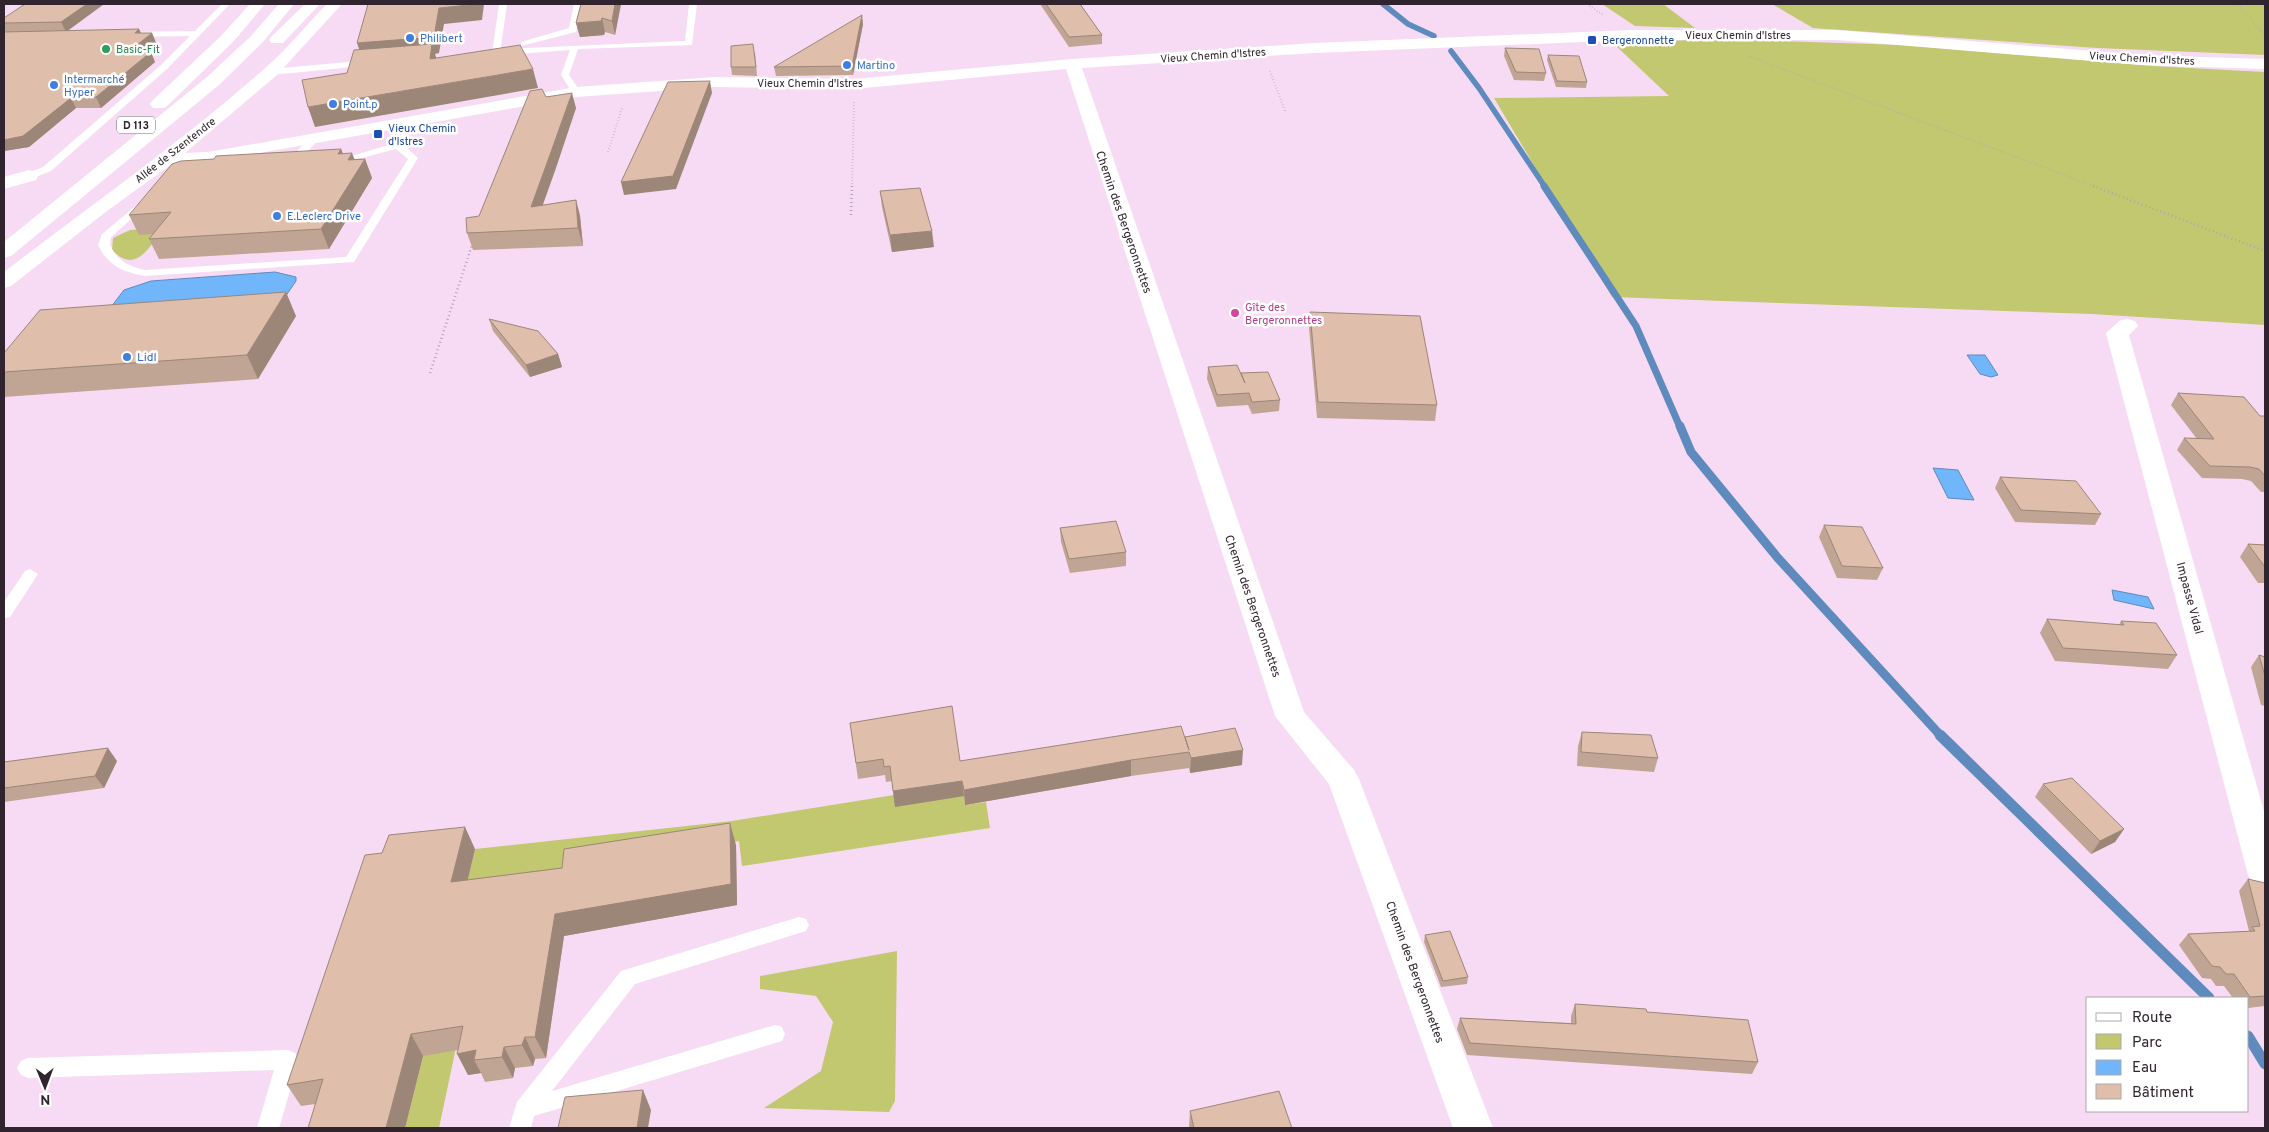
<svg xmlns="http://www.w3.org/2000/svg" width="2269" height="1132" viewBox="0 0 2269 1132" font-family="Overpass,sans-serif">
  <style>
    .green { fill: #c1c86f }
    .water { fill: #71b6fa; stroke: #5e8abd }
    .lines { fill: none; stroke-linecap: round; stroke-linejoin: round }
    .stream-far3 { stroke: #5e8abd; stroke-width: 5.5 }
    .stream-far2 { stroke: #5e8abd; stroke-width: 7 }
    .stream-far1 { stroke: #5e8abd; stroke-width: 9 }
    .stream { stroke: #5e8abd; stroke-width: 11 }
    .path-far1 { stroke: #b7a1b5; stroke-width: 2; stroke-dasharray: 0.5 2.5; stroke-linecap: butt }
    .path { stroke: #b7a1b5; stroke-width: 2.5; stroke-dasharray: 1 3; stroke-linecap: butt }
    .lane { fill: #fff; fill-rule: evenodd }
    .street { fill: #fff; fill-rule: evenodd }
    .primary { fill: #fff; fill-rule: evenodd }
    .wall { fill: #c0a494 }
    .shaded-wall { fill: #9c8678 }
    .building { fill: #dfbfac; stroke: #9c8678 }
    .shop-dot { fill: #3f7fe0; stroke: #fff; stroke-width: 2 }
    .transit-dot { fill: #1a4fb4; stroke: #fff; stroke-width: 2 }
    .leisure-dot { fill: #2e9e5b; stroke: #fff; stroke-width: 2 }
    .hotel-dot { fill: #d1479c; stroke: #fff; stroke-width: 2 }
    .labels { text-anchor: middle; stroke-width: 5; stroke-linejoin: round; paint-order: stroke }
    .far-street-label { font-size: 11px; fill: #30252e; stroke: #fff }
    .far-shop-label { font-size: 11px; fill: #366cbe; stroke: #fff; text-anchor: start }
    .far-transit-label { font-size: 11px; fill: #164399; stroke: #fff; text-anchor: start }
    .far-leisure-label { font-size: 11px; fill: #27864d; stroke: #fff; text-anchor: start }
    .shield { fill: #fff; stroke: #6e666d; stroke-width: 1 }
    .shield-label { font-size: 11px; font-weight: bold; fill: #30252e }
    .far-hotel-label { font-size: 11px; fill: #b23c85; stroke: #fff; text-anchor: start }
    .street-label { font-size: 12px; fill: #30252e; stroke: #fff }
    .shop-label { font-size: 12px; fill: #366cbe; stroke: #fff; text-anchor: start }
  </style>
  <rect width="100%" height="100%" fill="#f7dbf4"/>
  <g class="green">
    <polygon points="1602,4 1663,4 1695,28 1635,26"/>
    <polygon points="1772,4 2265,4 2265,55 2097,48 1813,28"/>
    <polygon points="1720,39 1904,45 2153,66 2265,72 2265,325 2092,314 1612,297 1494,98 1669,96 1613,43"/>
    <path d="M143,229l17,4c-13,18 -26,40 -48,17l1,-12 17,-8z"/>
    <polygon points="894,795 964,796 965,805 986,802 990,828 742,866 739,841 569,868 488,896 439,1128 405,1128 475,849 732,821"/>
    <polygon points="897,951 895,1101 889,1112 764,1108 821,1071 833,1022 816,996 760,989 760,976"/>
  </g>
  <g class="water">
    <polygon points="275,272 296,277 296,281 281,303 111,307 124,290 151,281"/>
    <polygon points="1967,355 1985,355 1998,375 1991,377 1980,374"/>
    <polygon points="1933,468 1958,470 1974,500 1948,498"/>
    <polygon points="2112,590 2148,597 2154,609 2114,600"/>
  </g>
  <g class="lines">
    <g class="stream-far3">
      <polyline points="1383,4 1408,24 1434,36"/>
      <polyline points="1451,51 1479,88 1545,187"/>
    </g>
    <polyline class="stream-far2" points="1544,186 1636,326 1680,427"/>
    <polyline class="stream-far1" points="1680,426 1691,452 1777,557 1941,736"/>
    <g class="stream">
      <polyline points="1940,735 2209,998"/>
      <polyline points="2248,1036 2265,1064"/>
    </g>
    <g class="path-far1">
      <polyline points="1587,4 1603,15"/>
      <polyline points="2238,4 2265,35"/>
      <polyline points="1748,56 2096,187"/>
      <polyline points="1270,71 1285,111"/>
      <polyline points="608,152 622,108"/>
      <polyline points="852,187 854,102"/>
    </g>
    <g class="path">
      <polyline points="2093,186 2265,251"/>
      <polyline points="851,215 852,186"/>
      <polyline points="430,373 473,242"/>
    </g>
    <g class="lane">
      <polygon points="222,4 230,4 167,69 51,171 33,178 25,178 25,174 43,167 161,65 190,36 133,37 130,36 130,32 195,31"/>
      <polygon points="499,4 507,4 500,53 496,56 492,53"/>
      <polygon points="574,4 582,4 576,32 521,46 521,42 569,28"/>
      <polygon points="689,4 697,4 692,45 578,49 569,75 581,92 579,94 573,94 561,75 570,50 505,55 501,52 505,49 685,41"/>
      <polygon points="370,60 373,61 373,65 271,75 267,72 271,69"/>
      <path d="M415,118l5,3 -17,23 15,14 -64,104 -209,14c-22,-4 -37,-10 -47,-31l4,-11 42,-35 4,1v4l-37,33 -1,8c7,15 19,22 35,25l201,-13 62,-98 -12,-10 -46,12 -5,-3 50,-15 17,-24z"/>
      <path d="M310,137l8,2c-8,11 -21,26 -37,23v-4l16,-7z"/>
      <polygon points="30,569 38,574 10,617 4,618 4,602 25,571"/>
      <polygon points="799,917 806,919 809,925 806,931 635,984 552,1091 775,1025 782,1027 785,1034 782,1041 534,1116 531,1128 509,1128 517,1102 621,971"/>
      <polygon points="288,1050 295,1053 299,1060 279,1128 257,1128 274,1070 28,1078 21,1075 17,1068 21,1061 28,1058"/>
    </g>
    <g class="street">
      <path d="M327,4h15l-65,71 -92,78 23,-1 368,-65 140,-10 138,2 218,-20 242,-16 318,-13h205l304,25 124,4v10l-124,-4 -304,-25h-205l-318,13 -232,15 222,644 50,58 5,9 134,349h-40l-124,-344 -54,-68 -209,-647 -212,20 -138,-2 -140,10 -368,65 -36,2 -65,47 -96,75 -7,2v-16c87,-67 178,-130 260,-203 23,-19 42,-44 63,-65z"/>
      <polygon points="29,170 36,172 38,176 36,180 4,189 4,177"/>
      <polygon points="2127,319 2135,321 2138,326 2129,335 2265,815 2265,889 2253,885 2248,875 2106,333 2119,321"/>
    </g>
    <g class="primary">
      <polygon points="250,4 265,4 233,42 165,108 153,108 150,104 153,100 221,36"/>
      <polygon points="279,4 294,4 263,42 219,85 11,256 4,258 4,242 207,77 251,36"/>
      <polygon points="305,4 320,4 283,43 271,43 269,40 271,37"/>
    </g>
  </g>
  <g class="wall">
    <polygon points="104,4 67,31 139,29 141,33 152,33 156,43 145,52 155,62 101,108 76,108 29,147 4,151 4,18"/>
    <polygon points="581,4 621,4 615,35 605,32 604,35 580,37 576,23"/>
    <polygon points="1040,4 1080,4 1102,35 1102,44 1069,47"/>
    <polygon points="863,24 853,75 776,76 774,67"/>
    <polygon points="1505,48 1546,73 1544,81 1514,80 1504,56"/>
    <polygon points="755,52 757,76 732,75 731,67"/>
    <polygon points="1548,55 1587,82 1586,88 1556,87 1547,60"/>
    <polygon points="546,97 576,108 542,205 576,200 580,216 583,246 473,250 467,233 479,216"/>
    <polygon points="341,149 343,154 355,159 365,159 372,178 329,249 159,259 149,239 154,234 139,235 129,215 214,159"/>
    <polygon points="880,191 934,247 892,252 882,207"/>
    <polygon points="1310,312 1437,405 1435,421 1317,418 1309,328"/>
    <polygon points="296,316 258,379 4,397 4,353"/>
    <polygon points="489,319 558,354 562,367 530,377 493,331"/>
    <polygon points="1208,367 1241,375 1280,400 1279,411 1252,414 1248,405 1217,407 1207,379"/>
    <polygon points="2178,393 2260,416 2265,416 2265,492 2261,492 2251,481 2242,479 2202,478 2177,450 2184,438 2197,439 2171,405"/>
    <polygon points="2000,477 2101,514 2095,525 2015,522 1995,488"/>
    <polygon points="1824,525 1883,568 1877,580 1837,578 1819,537"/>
    <polygon points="1060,528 1126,552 1126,566 1070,573 1061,542"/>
    <polygon points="2248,544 2265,545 2265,583 2258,583 2240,557"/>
    <polygon points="2047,619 2119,625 2121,621 2177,655 2168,669 2055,661 2040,633"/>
    <polygon points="2259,655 2265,657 2265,706 2261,705 2251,667"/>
    <polygon points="850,723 960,761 1185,738 1242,765 1190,773 1189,768 1131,776 965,805 964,796 895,807 892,781 886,782 885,775 858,779"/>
    <polygon points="1582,732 1658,758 1654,772 1577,766 1578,746"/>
    <polygon points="117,761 104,788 4,802 4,762"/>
    <polygon points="2043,784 2124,829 2115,842 2091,854 2035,797"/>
    <polygon points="736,845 737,905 564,936 546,1058 535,1059 533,1066 515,1068 513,1078 485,1082 481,1073 468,1075 458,1050 423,1056 405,1128 308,1128 316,1104 301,1106 287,1085 475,849 467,880"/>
    <polygon points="2248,879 2265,883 2265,1006 2248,1008 2248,998 2233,998 2224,986 2216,986 2211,979 2202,978 2179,945 2188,934 2249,931 2239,891"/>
    <polygon points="1425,935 1468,977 1467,984 1441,987 1424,942"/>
    <polygon points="1575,1004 1647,1012 1758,1062 1752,1074 1467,1055 1457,1029 1460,1018 1571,1023 1571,1016"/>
    <polygon points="1190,1111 1292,1128 1189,1128"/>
  </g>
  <g class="shaded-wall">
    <polygon points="87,4 104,4 66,32 61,22"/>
    <polygon points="478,4 484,4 482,20 444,24 439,53 435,54 438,63 363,60 357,43 439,8"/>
    <polygon points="615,4 621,4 615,35 612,21"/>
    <polygon points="862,15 863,24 853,75 852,66"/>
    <polygon points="602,18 605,32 604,35 580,37 576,23"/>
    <polygon points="139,29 143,39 135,33"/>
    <polygon points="152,33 156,43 132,62 127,53"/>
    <polygon points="151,52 155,62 101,108 96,97"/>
    <polygon points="533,69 538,88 315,127 308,107"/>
    <polygon points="710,81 712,93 676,189 624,195 621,182"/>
    <polygon points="572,93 576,108 556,168 536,224 531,207"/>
    <polygon points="71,98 76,108 29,147 4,151 4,140"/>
    <polygon points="341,149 348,168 338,154"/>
    <polygon points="352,153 358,169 365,159 372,178 329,249 321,229 348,160"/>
    <polygon points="576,200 580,216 583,246 578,228"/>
    <polygon points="932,231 934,247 892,252 890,235"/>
    <polygon points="286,292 296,316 258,379 247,355"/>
    <polygon points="558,354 562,367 530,377 526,365"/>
    <polygon points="108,748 117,761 104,788 95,776"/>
    <polygon points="1243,750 1242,765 1190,773 1191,758"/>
    <polygon points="1131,760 1131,776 965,805 964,790"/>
    <polygon points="962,781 964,796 895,807 893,791"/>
    <polygon points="730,823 736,845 737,905 564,936 546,1058 535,1037 555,914"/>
    <polygon points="465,827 475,849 462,904 451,882"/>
    <polygon points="2124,829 2115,842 2091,854 2100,841"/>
    <polygon points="411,1034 423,1056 405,1128 386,1128"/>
    <polygon points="525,1037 535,1059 533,1066 522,1045"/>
    <polygon points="504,1047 515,1068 513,1078 502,1057"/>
    <polygon points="476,1050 474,1060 481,1073 468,1075 457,1054"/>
    <polygon points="643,1090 651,1110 648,1128 637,1128"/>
  </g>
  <g class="building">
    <polygon points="25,4 87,4 61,22 4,23 4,18"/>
    <polygon points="368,4 478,4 439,8 434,37 357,43"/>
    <polygon points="581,4 615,4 612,21 602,18 601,21 576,23"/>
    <polygon points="1046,4 1080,4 1102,35 1069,37"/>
    <polygon points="862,15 852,66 774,67"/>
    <polygon points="139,29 135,33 152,33 127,53 151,52 96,97 71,98 23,136 4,140 4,32"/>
    <polygon points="432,44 430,59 520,45 533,69 308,107 302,80 347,73 354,50"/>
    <polygon points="753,44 756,67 731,67 731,46"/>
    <polygon points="1505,48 1539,49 1546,73 1516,72"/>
    <polygon points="1548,55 1579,56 1587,82 1557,81"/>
    <polygon points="710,81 673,176 621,182 668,82"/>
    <polygon points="542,89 546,97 572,93 551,152 531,207 576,200 578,228 467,233 466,218 479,216 530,91"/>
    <polygon points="341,149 338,154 352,153 348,160 365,159 321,229 149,239 171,212 129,215 172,164 181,161 214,159 216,156"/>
    <polygon points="920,188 932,231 890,235 880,191"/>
    <polygon points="286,292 247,355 4,372 4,353 40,310"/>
    <polygon points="1310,312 1420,316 1437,405 1318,402"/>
    <polygon points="489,319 538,331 558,354 526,365"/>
    <polygon points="1237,365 1245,383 1241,373 1268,372 1280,400 1252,402 1249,393 1217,395 1208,367"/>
    <polygon points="2178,393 2244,397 2260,416 2265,416 2265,476 2259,469 2250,467 2210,466 2184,438 2214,439"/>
    <polygon points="2000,477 2076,481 2101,514 2021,510"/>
    <polygon points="1116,521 1126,552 1069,559 1060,528"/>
    <polygon points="1824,525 1862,527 1883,568 1842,566"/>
    <polygon points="2248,544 2265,545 2265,567"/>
    <polygon points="2047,619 2124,625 2121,621 2156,623 2177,655 2063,648"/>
    <polygon points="2259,655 2265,657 2265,676"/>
    <polygon points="952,706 960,761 1181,726 1189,750 1185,737 1235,728 1243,750 1191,758 1189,752 1131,760 964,790 962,781 893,791 890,766 884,767 883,759 856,763 850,723"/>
    <polygon points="1582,732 1651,735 1658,758 1581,752"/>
    <polygon points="108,748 95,776 4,788 4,762"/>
    <polygon points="2072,778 2124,829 2100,841 2043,784"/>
    <polygon points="730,823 731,884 555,914 535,1037 525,1037 522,1045 504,1047 502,1057 474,1060 476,1050 457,1054 463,1026 411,1034 386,1128 308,1128 323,1079 287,1085 365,855 382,853 389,835 465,827 451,882 562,868 564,849"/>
    <polygon points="2248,879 2265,883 2265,996 2250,997 2234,974 2226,974 2220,967 2212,966 2188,934 2255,931 2252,927 2260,926"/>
    <polygon points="1450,931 1468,977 1443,981 1425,935"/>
    <polygon points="1575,1004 1646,1009 1647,1012 1748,1020 1758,1062 1470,1043 1460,1018 1576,1024"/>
    <polygon points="643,1090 637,1128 558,1128 565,1097"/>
    <polygon points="1279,1091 1292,1128 1194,1128 1190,1111"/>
  </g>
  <g class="shop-dot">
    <circle cx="410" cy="38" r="5"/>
    <circle cx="847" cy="65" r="5"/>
    <circle cx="54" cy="85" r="5"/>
    <circle cx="333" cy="104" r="5"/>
    <circle cx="277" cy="216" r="5"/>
    <circle cx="127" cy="357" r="5"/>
  </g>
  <g class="transit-dot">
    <rect x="1587" y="35" width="10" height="10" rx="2.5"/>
    <rect x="373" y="129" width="10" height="10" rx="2.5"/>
  </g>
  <circle class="leisure-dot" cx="106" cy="49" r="5"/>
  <circle class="hotel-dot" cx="1235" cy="313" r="5"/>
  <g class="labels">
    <g class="far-street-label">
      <text x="1738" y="39">Vieux Chemin d'Istres</text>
      <text transform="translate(1213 55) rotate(-4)" y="4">Vieux Chemin d'Istres</text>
      <text transform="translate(2142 58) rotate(3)" y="4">Vieux Chemin d'Istres</text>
      <text x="810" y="87">Vieux Chemin d'Istres</text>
      <text transform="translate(175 150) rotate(-38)" y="4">Allée de Szentendre</text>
    </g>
    <g class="far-shop-label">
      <text x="420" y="42">Philibert</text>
      <text x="857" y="69">Martino</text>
      <text x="64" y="83">Intermarché<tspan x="64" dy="13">Hyper</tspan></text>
      <text x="343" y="108">Point.p</text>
      <text x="287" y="220">E.Leclerc Drive</text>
    </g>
    <g class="far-transit-label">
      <text x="1602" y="44">Bergeronnette</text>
      <text x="388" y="132">Vieux Chemin<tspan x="388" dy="13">d'Istres</tspan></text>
    </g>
    <g class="far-leisure-label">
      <text x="116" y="53">Basic-Fit</text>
    </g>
    <rect class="shield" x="117" y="116.5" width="38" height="17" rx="4"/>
    <g class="shield-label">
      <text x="136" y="129">D 113</text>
    </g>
    <g class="far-hotel-label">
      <text x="1245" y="311">Gîte des<tspan x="1245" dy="13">Bergeronnettes</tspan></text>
    </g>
    <g class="street-label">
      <text transform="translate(1124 222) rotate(71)" y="4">Chemin des Bergeronnettes</text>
      <text transform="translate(2190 598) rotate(75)" y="4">Impasse Vidal</text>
      <text transform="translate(1253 606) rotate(71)" y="4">Chemin des Bergeronnettes</text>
      <text transform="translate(1415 972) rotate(70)" y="4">Chemin des Bergeronnettes</text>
    </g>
    <g class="shop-label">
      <text x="137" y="361">Lidl</text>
    </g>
  </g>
  <rect width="2269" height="1132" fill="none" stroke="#30252e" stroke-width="10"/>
  <rect x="2086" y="997" width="162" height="115" fill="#ffffff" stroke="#aca8ab"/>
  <rect x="2096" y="1013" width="25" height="8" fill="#ffffff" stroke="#aca8ab"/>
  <text x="2132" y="1022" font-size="15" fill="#30252e">Route</text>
  <rect x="2096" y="1034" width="25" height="15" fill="#c1c86f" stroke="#aca8ab"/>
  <text x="2132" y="1047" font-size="15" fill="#30252e">Parc</text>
  <rect x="2096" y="1060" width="25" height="15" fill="#71b6fa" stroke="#aca8ab"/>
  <text x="2132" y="1072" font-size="15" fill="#30252e">Eau</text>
  <rect x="2096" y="1084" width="25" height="15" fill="#dfbfac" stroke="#aca8ab"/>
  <text x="2132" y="1097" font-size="15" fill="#30252e">Bâtiment</text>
  <g transform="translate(45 1087) rotate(179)" stroke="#ffffff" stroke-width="4" paint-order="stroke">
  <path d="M0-4L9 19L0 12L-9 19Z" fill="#30252e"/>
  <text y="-8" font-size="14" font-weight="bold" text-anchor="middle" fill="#30252e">N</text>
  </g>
</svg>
